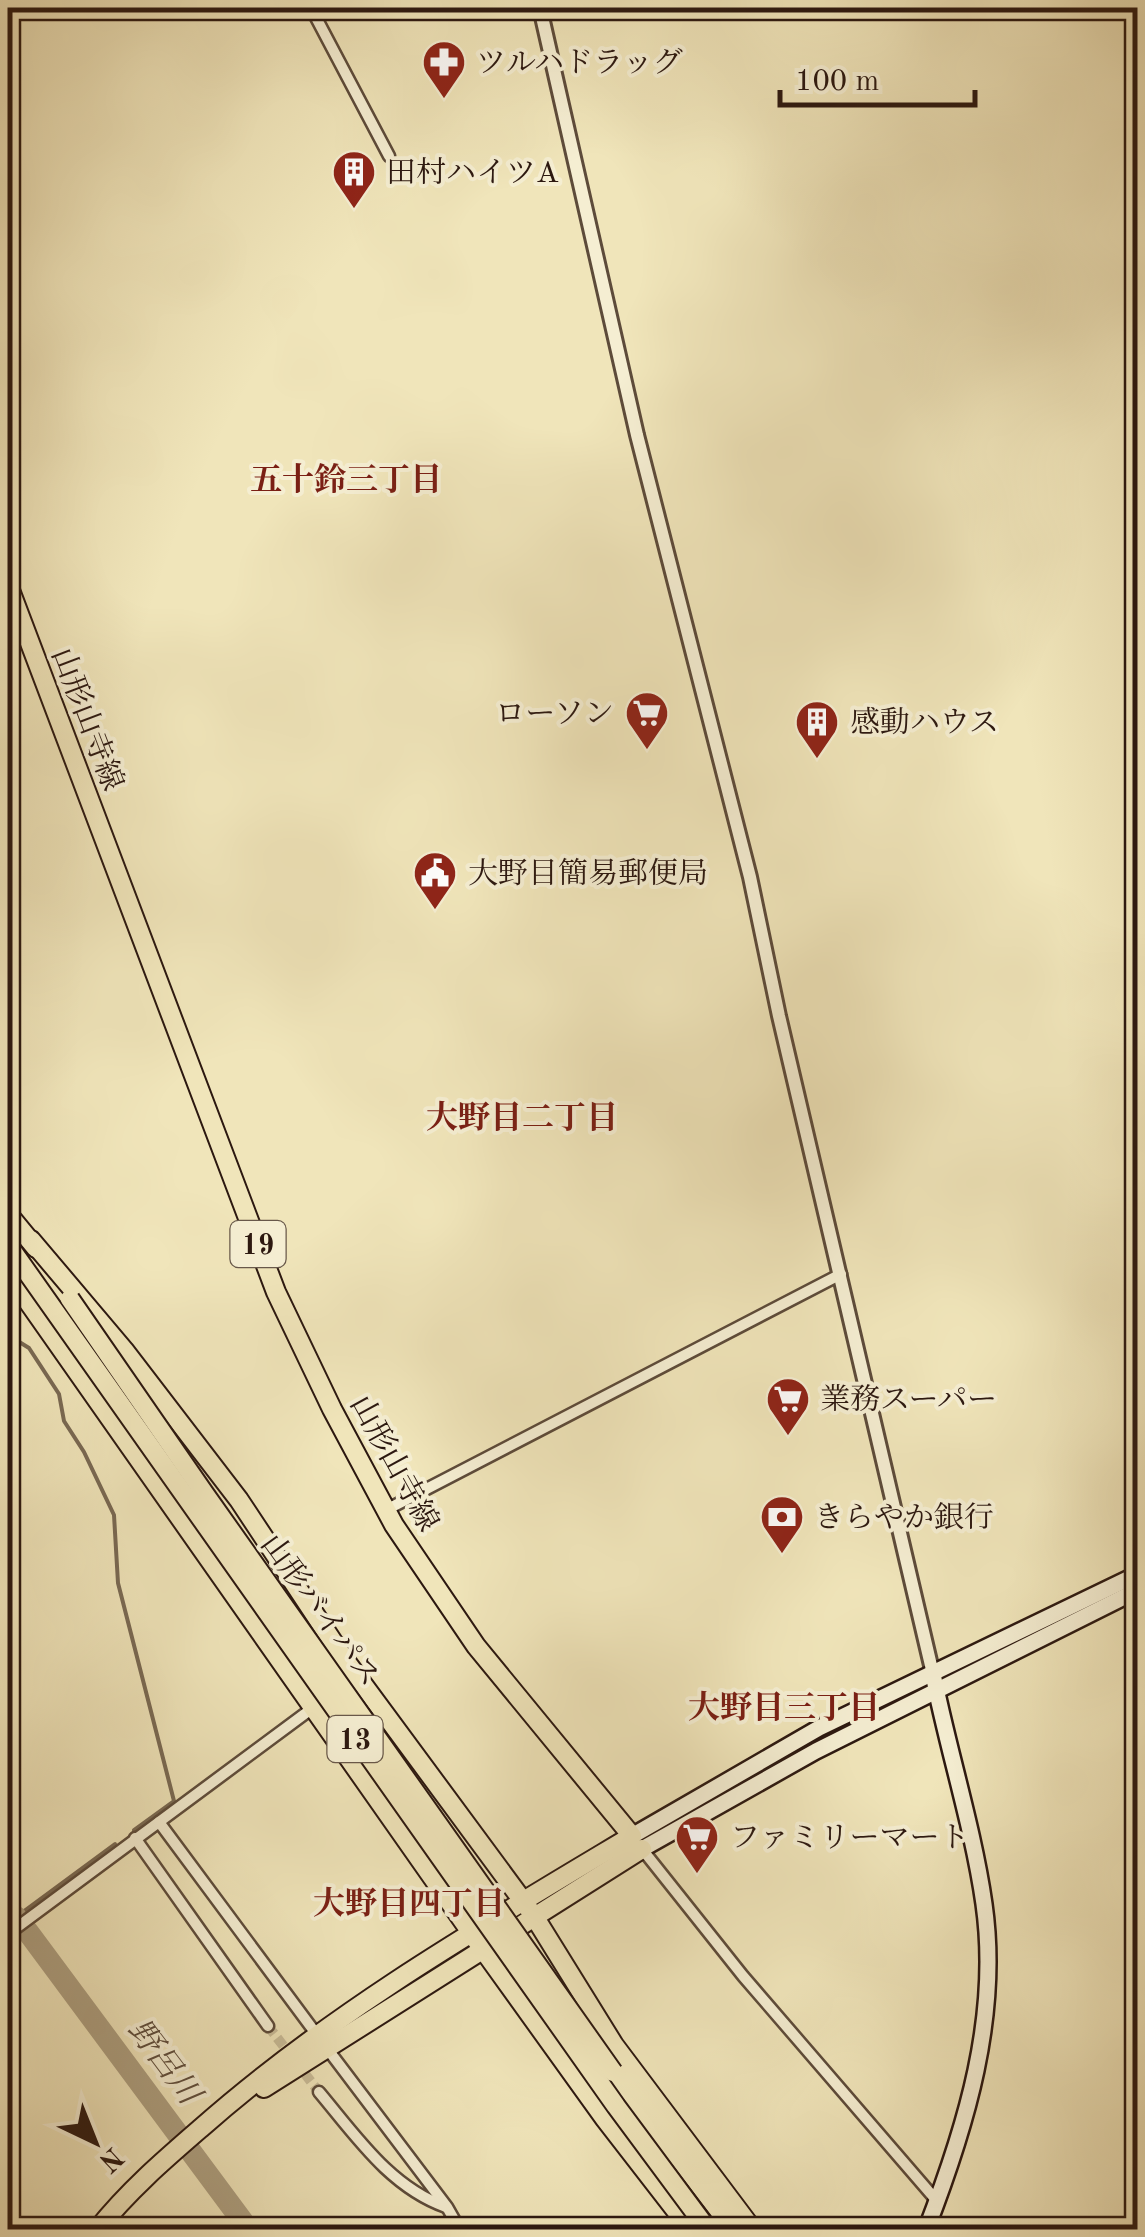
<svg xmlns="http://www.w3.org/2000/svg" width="1145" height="2237" viewBox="0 0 1145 2237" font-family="'Old Standard TT','Noto Serif JP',serif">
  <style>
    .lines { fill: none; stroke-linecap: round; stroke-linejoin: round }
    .stream { stroke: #796953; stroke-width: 4 }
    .river { stroke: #ad9f80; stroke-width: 22 }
    .minor-tunnel { stroke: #c9bc98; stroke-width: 10; stroke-dasharray: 10 5; stroke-linecap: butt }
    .minor-casing { stroke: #5d4b3a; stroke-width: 15 }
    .tertiary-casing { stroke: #5d4b3a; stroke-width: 18 }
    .secondary-casing { stroke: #2c1810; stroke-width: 20 }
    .primary-casing { stroke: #2c1810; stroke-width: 22 }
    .trunk-casing { stroke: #2c1810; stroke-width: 22 }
    .minor { stroke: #f5eed2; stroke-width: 10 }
    .tertiary { stroke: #f5eed2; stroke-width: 12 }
    .secondary { stroke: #f5eed2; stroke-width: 15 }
    .primary { stroke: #f0e5ba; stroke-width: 18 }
    .trunk { stroke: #f0e5ba; stroke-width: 18 }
    .trunk-bridge-casing { stroke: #2c1810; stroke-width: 22; stroke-linecap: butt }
    .trunk-bridge { stroke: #f0e5ba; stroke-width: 18 }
    .labels { text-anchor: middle; stroke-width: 8; stroke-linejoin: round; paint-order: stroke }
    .shield { fill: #f5eed2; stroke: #68584a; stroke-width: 2.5 }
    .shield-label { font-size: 28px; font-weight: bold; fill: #2c1810 }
    .poi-label { font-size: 30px; fill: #2c1810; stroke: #f5eed2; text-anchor: start }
    .street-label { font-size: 30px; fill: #2c1810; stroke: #f5eed2 }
    .neighbourhood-label { font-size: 32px; font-weight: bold; fill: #7a1f14; stroke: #f5eed2 }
    .water-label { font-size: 32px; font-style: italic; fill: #604e3d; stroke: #f5eed2 }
  </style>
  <rect width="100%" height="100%" fill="#f0e5ba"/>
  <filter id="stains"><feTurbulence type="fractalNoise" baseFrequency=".002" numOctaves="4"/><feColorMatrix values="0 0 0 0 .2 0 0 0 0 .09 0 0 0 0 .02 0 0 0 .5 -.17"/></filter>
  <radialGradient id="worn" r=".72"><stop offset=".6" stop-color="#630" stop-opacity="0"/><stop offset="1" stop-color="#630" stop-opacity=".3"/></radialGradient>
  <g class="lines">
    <g class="stream">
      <polyline points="8,1335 29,1348 59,1394 64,1421 84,1452 114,1515 118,1583 174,1801 134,1830"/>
      <polyline points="16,1917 115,1844"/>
    </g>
    <g class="river">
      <polyline points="8,1923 16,1917"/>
      <polyline points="28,1932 249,2230"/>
    </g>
    <polyline class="minor-tunnel" points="268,2026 319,2092"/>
    <g class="minor-casing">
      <g id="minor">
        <polyline points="311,8 389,156"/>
        <polyline points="386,1510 841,1274"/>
        <polyline points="1127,1596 1138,1617"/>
        <polyline points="159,1822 317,2035"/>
        <polyline points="135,1838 268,2026"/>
        <polyline points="642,1849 743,1976 937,2201"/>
        <polyline points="8,1934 314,1707"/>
        <polyline points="326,2047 447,2207 460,2230"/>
        <path d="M319,2092c37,44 71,95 127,115"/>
      </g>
    </g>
    <g class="tertiary-casing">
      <polyline id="tertiary" points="540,8 637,435 750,877 779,1016 933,1674"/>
    </g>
    <g class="secondary-casing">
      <g id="secondary">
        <polyline points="632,1836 819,1728 1138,1574"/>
        <polyline points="642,1849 816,1751 1138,1590"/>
        <path d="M926,2230c40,-103 74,-214 58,-326 -11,-77 -36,-154 -51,-230"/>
      </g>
    </g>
    <g class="primary-casing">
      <g id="primary">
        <path d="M8,585l268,707 56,117 62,116 82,121 156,190c-149,89 -301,177 -431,292 -37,32 -73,63 -104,102"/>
        <polyline points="264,2088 642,1849"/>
      </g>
    </g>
    <g class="trunk-casing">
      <g id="trunk">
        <polyline points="8,1214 36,1248"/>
        <polyline points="31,1240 124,1350 239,1500 345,1660 534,1916 614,2045 753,2230"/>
        <polyline points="8,1273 482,1948 605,2119 691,2230"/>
        <polyline points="613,2072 734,2230"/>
      </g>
    </g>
    <use href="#minor" class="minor"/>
    <use href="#tertiary" class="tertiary"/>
    <use href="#secondary" class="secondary"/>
    <use href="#primary" class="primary"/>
    <use href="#trunk" class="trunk"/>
    <g class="trunk-bridge-casing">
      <g id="trunk-bridge">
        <polyline points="8,1245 616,2106 708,2230"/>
        <polyline points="70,1299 204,1493 613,2072"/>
      </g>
    </g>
    <use href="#trunk-bridge" class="trunk-bridge"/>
  </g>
  <defs>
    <g id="pharmacy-pin" transform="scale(2.25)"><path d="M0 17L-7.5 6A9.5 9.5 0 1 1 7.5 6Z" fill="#8f2418" stroke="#f5eed2"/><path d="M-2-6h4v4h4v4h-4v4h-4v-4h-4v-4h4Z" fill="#fff"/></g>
    <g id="building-pin" transform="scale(2.25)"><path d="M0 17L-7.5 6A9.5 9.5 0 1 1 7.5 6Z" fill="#8f2418" stroke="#f5eed2"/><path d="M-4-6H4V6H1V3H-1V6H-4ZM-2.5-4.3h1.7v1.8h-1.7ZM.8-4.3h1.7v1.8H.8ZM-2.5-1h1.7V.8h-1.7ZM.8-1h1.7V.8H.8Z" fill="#fff"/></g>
    <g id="supermarket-pin" transform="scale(2.25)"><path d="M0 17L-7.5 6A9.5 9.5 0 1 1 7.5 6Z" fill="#8f2418" stroke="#f5eed2"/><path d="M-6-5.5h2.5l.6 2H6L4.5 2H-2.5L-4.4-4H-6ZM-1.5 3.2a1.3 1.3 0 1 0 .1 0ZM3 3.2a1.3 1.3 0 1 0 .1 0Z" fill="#fff"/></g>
    <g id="civic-pin" transform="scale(2.25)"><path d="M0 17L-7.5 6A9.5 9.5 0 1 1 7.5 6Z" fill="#8f2418" stroke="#f5eed2"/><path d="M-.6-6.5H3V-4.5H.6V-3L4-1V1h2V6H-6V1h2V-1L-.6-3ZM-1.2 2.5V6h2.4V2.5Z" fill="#fff"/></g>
    <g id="bank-pin" transform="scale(2.25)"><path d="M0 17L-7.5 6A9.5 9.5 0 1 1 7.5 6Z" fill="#8f2418" stroke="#f5eed2"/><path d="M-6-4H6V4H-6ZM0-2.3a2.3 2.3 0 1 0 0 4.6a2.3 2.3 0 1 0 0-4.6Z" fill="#fff"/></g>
  </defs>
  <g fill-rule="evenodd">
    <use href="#pharmacy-pin" x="444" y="62"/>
    <use href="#building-pin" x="354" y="172"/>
    <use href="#supermarket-pin" x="647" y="713"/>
    <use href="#building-pin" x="817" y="722"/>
    <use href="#civic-pin" x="435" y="873"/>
    <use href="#supermarket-pin" x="788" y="1399"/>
    <use href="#bank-pin" x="782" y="1517"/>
    <use href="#supermarket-pin" x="697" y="1837"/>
  </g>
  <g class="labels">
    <g class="shield">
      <rect x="230.5" y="1221" width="55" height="46" rx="8"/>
      <rect x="327.5" y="1716" width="55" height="46" rx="8"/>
    </g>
    <g class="shield-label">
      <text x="258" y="1254">19</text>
      <text x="355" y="1749">13</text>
    </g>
    <g class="poi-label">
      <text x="476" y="72">ツルハドラッグ</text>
      <text x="386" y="182">田村ハイツA</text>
      <text x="614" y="723" text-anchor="end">ローソン</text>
      <text x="850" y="732">感動ハウス</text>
      <text x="468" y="883">大野目簡易郵便局</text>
      <text x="820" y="1409">業務スーパー</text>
      <text x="814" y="1527">きらやか銀行</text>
      <text x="730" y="1847">ファミリーマート</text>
    </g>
    <g class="street-label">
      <text transform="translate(88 719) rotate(69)" y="10">山形山寺線</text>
      <text transform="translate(395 1463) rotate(61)" y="10">山形山寺線</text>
      <text transform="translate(321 1610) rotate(54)" y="10">山形バイパス</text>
    </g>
    <g class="neighbourhood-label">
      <text x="346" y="490">五十鈴三丁目</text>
      <text x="522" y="1128">大野目二丁目</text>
      <text x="784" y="1718">大野目三丁目</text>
      <text x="409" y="1914">大野目四丁目</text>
    </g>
    <g class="water-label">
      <text transform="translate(165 2061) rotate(53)" y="11">野呂川</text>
    </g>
  </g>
  <rect width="1145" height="2237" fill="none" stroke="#f0e5ba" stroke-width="40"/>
  <rect x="10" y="10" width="1125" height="2217" fill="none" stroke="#2c1810" stroke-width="5"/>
  <rect x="20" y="20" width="1105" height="2197" fill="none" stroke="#2c1810" stroke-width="2.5"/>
  <g transform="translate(95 2142) rotate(137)" stroke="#f5eed2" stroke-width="8" paint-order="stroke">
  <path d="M0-8L18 38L0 25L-18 38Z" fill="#2c1810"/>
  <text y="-15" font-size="28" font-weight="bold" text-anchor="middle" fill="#2c1810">N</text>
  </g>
  <path d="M780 90v15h195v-15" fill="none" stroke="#2c1810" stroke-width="5"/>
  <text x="795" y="90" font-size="30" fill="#2c1810" stroke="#f5eed2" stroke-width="8" paint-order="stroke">100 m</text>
  <rect width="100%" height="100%" filter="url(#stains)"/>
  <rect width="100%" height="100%" fill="url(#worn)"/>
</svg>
